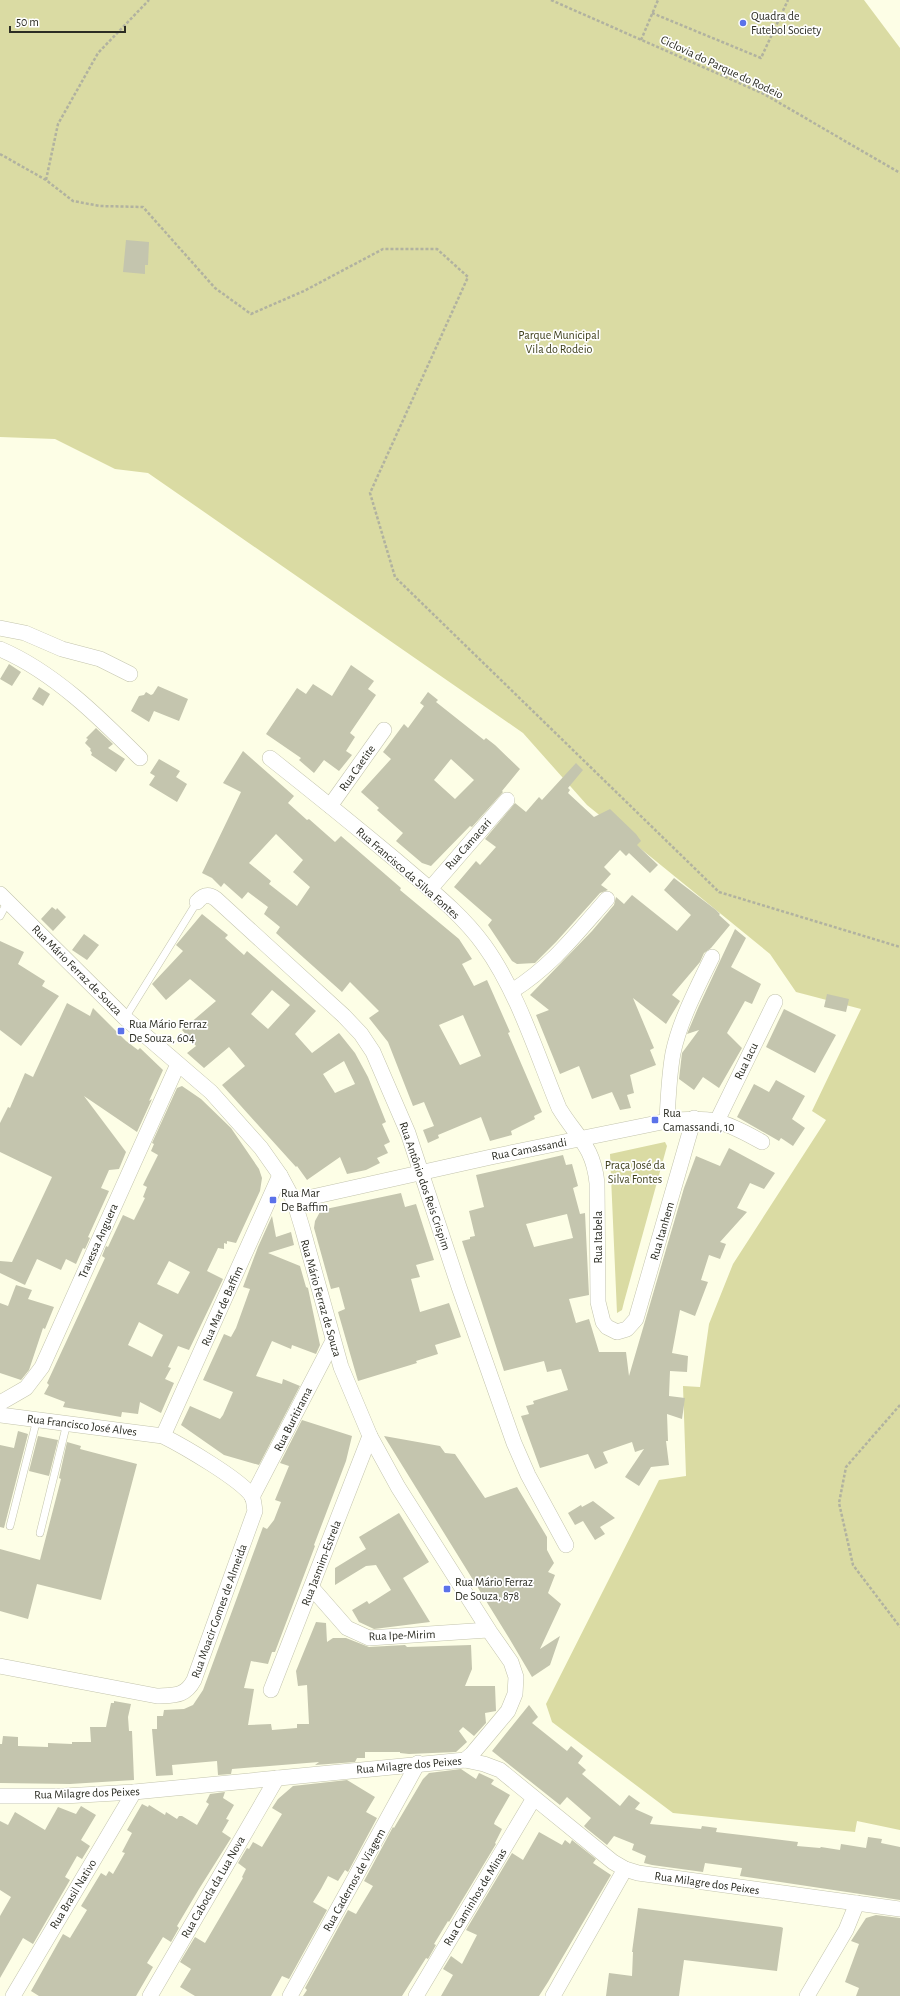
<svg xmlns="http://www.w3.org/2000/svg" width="900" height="1996" viewBox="0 0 900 1996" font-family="'Alegreya Sans',sans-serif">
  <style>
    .green { fill: #dadba3 }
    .building { fill: #c4c5ae; fill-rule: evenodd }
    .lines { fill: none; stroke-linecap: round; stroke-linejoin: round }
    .service-casing { stroke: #c3c4ad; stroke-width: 8 }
    .minor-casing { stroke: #c3c4ad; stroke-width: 16 }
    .path { stroke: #b1b2a0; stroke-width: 2.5; stroke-dasharray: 3 2; stroke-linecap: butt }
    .service { stroke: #fff; stroke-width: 7 }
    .minor { stroke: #fff; stroke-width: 15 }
    .poi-dot { fill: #5b72e9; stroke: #fff; stroke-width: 1.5 }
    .labels { text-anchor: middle; stroke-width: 3.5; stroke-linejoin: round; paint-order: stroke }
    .poi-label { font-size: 12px; fill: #2c2d24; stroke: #fff; text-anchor: start }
    .street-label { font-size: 12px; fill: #2c2d24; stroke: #fff }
    .park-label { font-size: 12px; fill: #3e3f1b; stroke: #fff }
  </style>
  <rect width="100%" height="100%" fill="#fdfee6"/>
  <g class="green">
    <polygon points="0,0 864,0 900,48 900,1830 857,1821 855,1832 673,1813 552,1722 546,1704 659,1480 686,1476 683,1386 700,1387 709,1324 733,1264 826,1120 812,1111 861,1009 796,992 770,954 587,805 523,733 148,473 115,469 55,439 0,437"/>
    <polygon points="665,1142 667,1146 624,1302 622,1310 617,1313 610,1154"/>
  </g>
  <g class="building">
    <polygon points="126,240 149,242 148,265 145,265 145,274 123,272"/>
    <polygon points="9,664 21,672 12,686 0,679"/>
    <polygon points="351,665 374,681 368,689 376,695 350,733 355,737 346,751 352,755 339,771 324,760 314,773 299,760 301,758 266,734 297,688 306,694 313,684 332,696"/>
    <polygon points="158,686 188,699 179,721 154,711 149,722 131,711 139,696 144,695 146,692 151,695 153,694"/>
    <polygon points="39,687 50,694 43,706 32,699"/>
    <path d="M428,692l10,8 -2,2 48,38 2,-2 9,7 25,24 -18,22 1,1 -31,35 -2,-1 -39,40 -9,-3 -26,-22 7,-8 -26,-23 2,-2 -18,-16 30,-33 -8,-7 21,-28 4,4 16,-22 -4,-3zM451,759l23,21 -19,19 -21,-19z"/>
    <polygon points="96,728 113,744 108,748 125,759 116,772 91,755 92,753 90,750 91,749 85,743 88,739 86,738"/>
    <path d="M243,751l51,45 -6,7 19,17 2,-1 26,23 6,-6 60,52 -1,2 59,49 13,20 -10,5 12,22 13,-6 23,52 -2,1 34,79 -8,4 1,3 -24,12 1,4 -22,6 -9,-24 -43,18 1,3 -11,5 -5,-13 11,-4 -10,-24 -11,4 -25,-64 -19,-24 10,-7 -29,-29 -8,10 -66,-59 4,-6 -16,-13 4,-7 -20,-15 -6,7 -18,-16 -3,4 -9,-9 -10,-5 39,-81 -18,-9zM276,834l27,26 -10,12 17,15 -13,19 -28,-22 2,-3 -22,-18zM463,1015l18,41 -21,9 -21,-40z"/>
    <polygon points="159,759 180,771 176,777 187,784 177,802 149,785 155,776 150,773"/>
    <polygon points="576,763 583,770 568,788 570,790 568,793 594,817 610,809 636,834 641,841 637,845 658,865 650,873 629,853 626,856 620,850 604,867 611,874 601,885 608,890 600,893 556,942 535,963 517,964 512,961 488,925 492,920 454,887 476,861 480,865 496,847 485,839 515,803 526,812 539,797 542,800"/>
    <polygon points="674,878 716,910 720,914 719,915 730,925 711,948 704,953 700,962 672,995 680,1001 666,1024 633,998 654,1048 650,1050 656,1065 630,1075 634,1093 627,1095 631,1108 620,1110 612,1092 592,1099 579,1066 560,1074 536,1015 549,1010 530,995 592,931 614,905 616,897 624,904 632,895 677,931 691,915 664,890"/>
    <polygon points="52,907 56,910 57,908 66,917 53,931 41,919"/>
    <path d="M202,914l26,21 -3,3 19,17 3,-4 69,60 -21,23 17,19 27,-20 16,20 13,24 18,45 -4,2 8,18 -6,3 4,8 -11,5 3,5 -14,7 -19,4 -7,-17 -33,23 -10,-14 -1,1 -74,-82 23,-19 -16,-19 -25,21 -17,-15 9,-7 -14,-16 34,-29 -26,-22 -24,21 -14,-16 31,-33 -7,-6zM272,990l18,15 -22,24 -17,-15zM344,1061l11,23 -20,9 -12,-19z"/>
    <polygon points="735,929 746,938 731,967 761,984 752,1004 745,1001 727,1033 742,1048 719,1088 703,1077 694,1090 679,1079 682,1053 699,1030 687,1034 698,1008"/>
    <polygon points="84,934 99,945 87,960 72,950"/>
    <polygon points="0,941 24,952 18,964 45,981 42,986 59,996 21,1046 0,1030"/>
    <polygon points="827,994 849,999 846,1012 824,1007"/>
    <polygon points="67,1003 90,1016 93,1008 126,1041 138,1050 140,1048 163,1070 149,1101 152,1099 137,1132 84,1096 126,1152 119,1169 109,1170 101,1188 109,1191 88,1237 90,1238 85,1249 83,1248 76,1264 66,1259 61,1270 37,1259 25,1285 0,1273 0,1261 12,1262 52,1177 0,1152 0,1123 8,1107 10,1108 25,1073 33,1077"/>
    <polygon points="784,1009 836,1035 815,1073 766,1047"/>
    <polygon points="776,1080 805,1096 792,1119 805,1128 793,1146 781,1138 779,1141 737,1117 754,1084 769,1092"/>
    <path d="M182,1086l19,13 30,29 28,41 3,9 -2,13 -24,52 -9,-2v3l-3,-1v6l-6,-1 -11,23 16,8 -34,71 -11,-4 -10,21 3,1 -6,11 9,4 -13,30 -21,-11 -2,12 -16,-2 -1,5 -58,-10 2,-5 -21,-8 5,-9 -2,-2 58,-125 -3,-2 4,-10 2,1 15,-32 11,5 11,-22 -2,-1 4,-10 -4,-2 15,-30 -7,-4 3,-7 -2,-1 25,-55zM169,1261l21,11 -12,22 -21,-10zM139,1322l24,13 -11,22 -24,-12z"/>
    <path d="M729,1148l46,25 -11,16 -14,-6 -13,25 10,4 -27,30 6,2 -6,15 -11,-4 -8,25 7,2 -13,34 -15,-6 -8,43 16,3 -1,16 -17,-1 -1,25 16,2 -3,21 -15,-5 1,27h-2l3,24 -18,2 -12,19 -14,-9 19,-28 -9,3 -3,-10 -29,10 5,11 -13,6 -7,-15 -48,14 -19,-52 8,-2 -3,-8 8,-2 -1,-3 35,-11 -7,-21 -14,3 -3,-11 -40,10 -42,-130 8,-2v-2l5,-1 -6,-25 15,-4 -8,-32 87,-20 3,10 6,-1 6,22 -5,2 7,26 5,-1 4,82 -20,4 7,24 13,-4 10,33h27l3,24 55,-188 12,-32 24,10zM567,1214l6,24 -39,9 -8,-23z"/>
    <polygon points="401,1193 405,1207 416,1204 434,1260 416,1265 420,1277 411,1279 420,1312 449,1303 461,1337 435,1345 438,1354 416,1361 417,1363 358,1381 338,1312 345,1309 339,1287 331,1289 314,1228 315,1221 321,1210"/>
    <polygon points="272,1216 276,1237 291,1232 294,1245 268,1253 300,1266 306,1287 308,1288 320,1345 316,1354 292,1345 291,1349 272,1341 256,1376 282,1384 283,1379 300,1386 259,1465 224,1455 181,1425 190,1406 220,1419 223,1415 233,1392 203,1380 224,1334 231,1337 236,1328 250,1289 243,1287 258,1247"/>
    <polygon points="16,1285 32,1290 28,1299 54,1307 45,1329 43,1328 29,1370 21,1380 0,1373 0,1303 8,1306"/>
    <polygon points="302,1420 352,1436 346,1461 314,1545 315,1546 275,1652 272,1652 268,1664 251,1661 244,1688 254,1689 248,1725 271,1724 272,1730 297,1728 297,1724 309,1724 307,1685 298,1686 296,1671 316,1622 326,1623 327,1642 333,1638 346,1638 369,1647 405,1645 407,1647 471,1645 472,1669 465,1686 495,1686 496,1711 485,1713 486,1723 474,1736 463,1727 459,1731 467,1742 456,1752 409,1754 400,1753 400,1752 365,1752 365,1758 357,1758 355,1762 315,1765 319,1762 232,1769 231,1774 218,1775 217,1761 172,1765 173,1775 156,1776 152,1729 157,1729 157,1716 163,1716 164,1710 184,1709 193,1705 203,1690 263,1527 267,1529 274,1520 281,1502 275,1500 289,1466 280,1463"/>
    <polygon points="18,1431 28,1434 4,1528 0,1527 0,1445 14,1448"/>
    <polygon points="38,1436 58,1440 49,1476 29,1471"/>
    <polygon points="384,1436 440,1446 445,1453 455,1454 485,1498 517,1487 547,1537 547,1550 554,1563 548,1572 555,1575 548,1593 561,1604 540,1649 560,1636 550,1665 532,1677 509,1638"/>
    <polygon points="67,1442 81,1446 80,1449 137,1464 101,1600 37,1584 28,1619 0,1611 0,1549 40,1560 61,1479 59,1478"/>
    <polygon points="593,1501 615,1518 600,1527 605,1534 595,1540 583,1521 575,1525 568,1513 581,1505 582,1507"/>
    <polygon points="399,1513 429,1562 403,1578 430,1622 374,1629 359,1622 352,1610 367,1601 369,1604 391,1590 376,1565 366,1566 335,1585 335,1568 366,1549 359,1537"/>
    <polygon points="114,1701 131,1704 128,1717 129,1731 132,1731 134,1780 70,1784 0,1783 0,1744 2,1744 3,1736 18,1737 18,1746 48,1747 48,1743 72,1744 72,1742 91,1742 90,1727 106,1727 111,1703 114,1703"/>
    <polygon points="529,1705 538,1717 532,1723 567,1751 571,1746 583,1756 578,1763 586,1770 582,1774 620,1806 629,1795 640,1803 635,1809 653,1817 650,1824 701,1829 702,1826 717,1828 716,1832 798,1842 797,1846 820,1848 821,1847 840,1850 841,1844 866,1848 868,1837 882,1839 881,1843 900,1847 900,1900 740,1876 742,1868 705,1863 703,1872 652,1865 644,1863 646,1856 632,1850 634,1844 614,1836 607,1845 586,1828 584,1826 591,1818 567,1797 560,1805 492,1751"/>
    <polygon points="461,1769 476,1779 479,1773 494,1780 491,1784 510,1795 495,1821 494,1824 502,1829 495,1843 496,1844 449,1922 448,1921 434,1944 436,1945 428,1959 426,1958 402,1996 303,1996 307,1990 305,1988 348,1910 356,1914 373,1886 364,1881 393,1827 394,1828 423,1779 429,1773"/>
    <polygon points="347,1780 375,1797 366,1812 377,1818 348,1872 345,1870 338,1881 328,1876 321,1889 313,1902 327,1910 289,1979 282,1976 271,1996 195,1996 180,1987 191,1969 180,1962 195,1937 205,1943 243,1878 242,1877 246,1869 238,1863 247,1848 249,1849 253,1842 262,1847 282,1814 272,1808 278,1799 293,1786"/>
    <polygon points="225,1792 223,1798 234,1805 226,1819 229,1820 222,1832 231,1838 199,1889 177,1926 179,1928 171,1942 163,1937 147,1963 153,1967 136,1996 39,1996 31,1991 63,1934 70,1938 87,1910 81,1906 101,1873 106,1876 109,1871 113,1874 125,1853 122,1852 132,1833 127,1830 142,1804 148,1807 149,1805 165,1815 166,1812 177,1819 179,1816 182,1816 197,1825 209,1804 206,1802 210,1794"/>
    <polygon points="81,1806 96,1815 81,1840 90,1846 82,1859 77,1856 65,1877 70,1880 33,1944 23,1938 0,1978 0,1916 11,1897 0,1890 0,1821 8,1825 15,1812 45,1830 58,1807 76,1814"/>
    <polygon points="539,1832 562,1845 565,1840 570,1844 572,1840 596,1859 593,1863 611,1875 548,1982 539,1996 441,1996 453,1975 443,1969 451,1956 462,1964 477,1935 466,1930 512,1853 523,1860"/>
    <polygon points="638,1908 781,1927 783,1928 777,1971 684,1960 679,1996 606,1996 609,1973 632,1976 633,1952 632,1952"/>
    <polygon points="876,1915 900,1918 900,1996 856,1996 859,1988 845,1982 859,1944 851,1941 866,1918"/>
  </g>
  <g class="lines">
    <g class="service-casing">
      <g id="service">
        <polyline points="0,916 8,901"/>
        <polyline points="125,1018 197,902"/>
        <polyline points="10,1526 37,1419"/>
        <polyline points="40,1533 67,1423"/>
      </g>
    </g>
    <g class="minor-casing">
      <g id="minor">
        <polyline points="0,628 25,633 62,649 100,659 130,674"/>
        <path d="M0,649c54,23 99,68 140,109"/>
        <path d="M270,758c43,34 85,68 127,103 30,26 64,52 87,84 34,47 53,110 75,163 18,30 34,37 38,75l1,119 5,20 4,5 10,5 10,-3 9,-10 58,-201"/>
        <polyline points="330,806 384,730"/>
        <polyline points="430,889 507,800"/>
        <polyline points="0,894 125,1018 211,1092 261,1148 280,1175 294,1201 302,1227 341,1367 370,1436 398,1487 490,1632 511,1662 516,1677 515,1694 508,1711 472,1754 465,1760"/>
        <path d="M197,902c6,-7 11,-9 19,-3l128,117 17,18 12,18 35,81 51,154 55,156 14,32 38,70"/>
        <path d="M512,991c40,-25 64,-57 95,-92"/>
        <path d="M667,1121c1,-23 2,-46 6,-68 7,-33 24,-65 39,-96"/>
        <polyline points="717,1121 775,1002"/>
        <path d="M294,1201l197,-44 176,-36c44,-5 56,-1 95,21"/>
        <polyline points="0,1403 26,1388 42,1367 178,1064"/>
        <path d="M0,1415l163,21c20,10 77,43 89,60 2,4 2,10 3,15l-61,169c-9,17 -20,15 -37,16l-157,-30"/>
        <polyline points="163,1436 280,1175"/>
        <polyline points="252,1497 333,1341"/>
        <polyline points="312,1588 347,1628 369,1638 488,1630"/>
        <polyline points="271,1690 370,1436"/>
        <polyline points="0,1796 64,1796 134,1792 465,1760 484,1764 500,1770 613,1862 625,1869 638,1873 900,1909"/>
        <polyline points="13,1996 134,1792"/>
        <polyline points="150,1996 277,1778"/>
        <polyline points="290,1996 418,1763"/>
        <polyline points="416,1996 534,1798"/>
        <polyline points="553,1996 625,1869"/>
        <polyline points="807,1996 846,1930 857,1903"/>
      </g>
    </g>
    <g class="path">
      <polyline points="551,0 764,94 900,173"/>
      <polyline points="652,13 761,58 788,0"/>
      <polyline points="641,40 658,0"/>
      <polyline points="0,154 46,180 73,201 100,206 143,207 215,288 251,314 304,291 383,249 437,249 468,277 370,493 395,577 719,892 900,947"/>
      <polyline points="46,180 58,124 98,53 149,0"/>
      <polyline points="900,1405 846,1467 839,1503 853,1565 900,1627"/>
    </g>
    <use href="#service" class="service"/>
    <use href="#minor" class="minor"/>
  </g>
  <g class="poi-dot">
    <circle cx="743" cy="23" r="4"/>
    <rect x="117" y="1027" width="8" height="8" rx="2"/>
    <rect x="651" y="1116" width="8" height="8" rx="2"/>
    <rect x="269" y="1196" width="8" height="8" rx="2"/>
    <rect x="443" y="1585" width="8" height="8" rx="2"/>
  </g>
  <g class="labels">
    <g class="poi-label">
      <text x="751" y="20">Quadra de<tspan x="751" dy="14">Futebol Society</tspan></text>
      <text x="129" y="1028">Rua Mário Ferraz<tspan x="129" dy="14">De Souza, 604</tspan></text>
      <text x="663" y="1117">Rua<tspan x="663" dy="14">Camassandi, 10</tspan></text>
      <text x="281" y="1197">Rua Mar<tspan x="281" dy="14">De Baffim</tspan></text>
      <text x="455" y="1586">Rua Mário Ferraz<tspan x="455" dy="14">De Souza, 878</tspan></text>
    </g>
    <g class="street-label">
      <text transform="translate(722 67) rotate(25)" y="4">Ciclovia do Parque do Rodeio</text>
      <text transform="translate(357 768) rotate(-55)" y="4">Rua Caetite</text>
      <text transform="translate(468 844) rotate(-49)" y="4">Rua Camacari</text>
      <text transform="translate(408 873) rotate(41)" y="4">Rua Francisco da Silva Fontes</text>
      <text transform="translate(77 970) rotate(45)" y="4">Rua Mário Ferraz de Souza</text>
      <text transform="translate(746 1061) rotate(-64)" y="4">Rua Iacu</text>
      <text transform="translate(529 1149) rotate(-11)" y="4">Rua Camassandi</text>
      <text transform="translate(425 1186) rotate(71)" y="4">Rua Antônio dos Reis Crispim</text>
      <text transform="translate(662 1231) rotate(-74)" y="4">Rua Itanhem</text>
      <text transform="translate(598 1237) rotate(-90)" y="4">Rua Itabela</text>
      <text transform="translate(98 1241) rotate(-66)" y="4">Travessa Anguera</text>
      <text transform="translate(321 1298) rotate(74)" y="4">Rua Mário Ferraz de Souza</text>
      <text transform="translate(222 1306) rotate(-66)" y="4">Rua Mar de Baffim</text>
      <text transform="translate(293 1419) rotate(-63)" y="4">Rua Buritirama</text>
      <text transform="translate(82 1425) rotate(7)" y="4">Rua Francisco José Alves</text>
      <text transform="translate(321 1563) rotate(-69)" y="4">Rua Jasmim-Estrela</text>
      <text transform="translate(219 1611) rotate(-70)" y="4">Rua Moacir Gomes de Almeida</text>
      <text transform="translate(402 1635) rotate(-2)" y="4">Rua Ipe-Mirim</text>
      <text transform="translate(409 1765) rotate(-5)" y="4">Rua Milagre dos Peixes</text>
      <text transform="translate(87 1793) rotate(-2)" y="4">Rua Milagre dos Peixes</text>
      <text transform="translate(354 1880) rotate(-61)" y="4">Rua Cadernos de Viagem</text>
      <text transform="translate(707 1883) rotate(8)" y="4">Rua Milagre dos Peixes</text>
      <text transform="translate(213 1887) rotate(-60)" y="4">Rua Cabocla da Lua Nova</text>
      <text transform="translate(73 1894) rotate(-59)" y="4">Rua Brasil Nativo</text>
      <text transform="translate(475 1897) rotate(-59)" y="4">Rua Caminhos de Minas</text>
    </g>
    <g class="park-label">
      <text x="559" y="339">Parque Municipal<tspan x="559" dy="14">Vila do Rodeio</tspan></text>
      <text x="635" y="1169">Praça José da<tspan x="635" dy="14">Silva Fontes</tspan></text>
    </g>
  </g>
  <path d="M10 26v6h115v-6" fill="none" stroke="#2c2d24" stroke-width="2"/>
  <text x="16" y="26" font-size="12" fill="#2c2d24" stroke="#ffffff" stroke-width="3" paint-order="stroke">50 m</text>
</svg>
